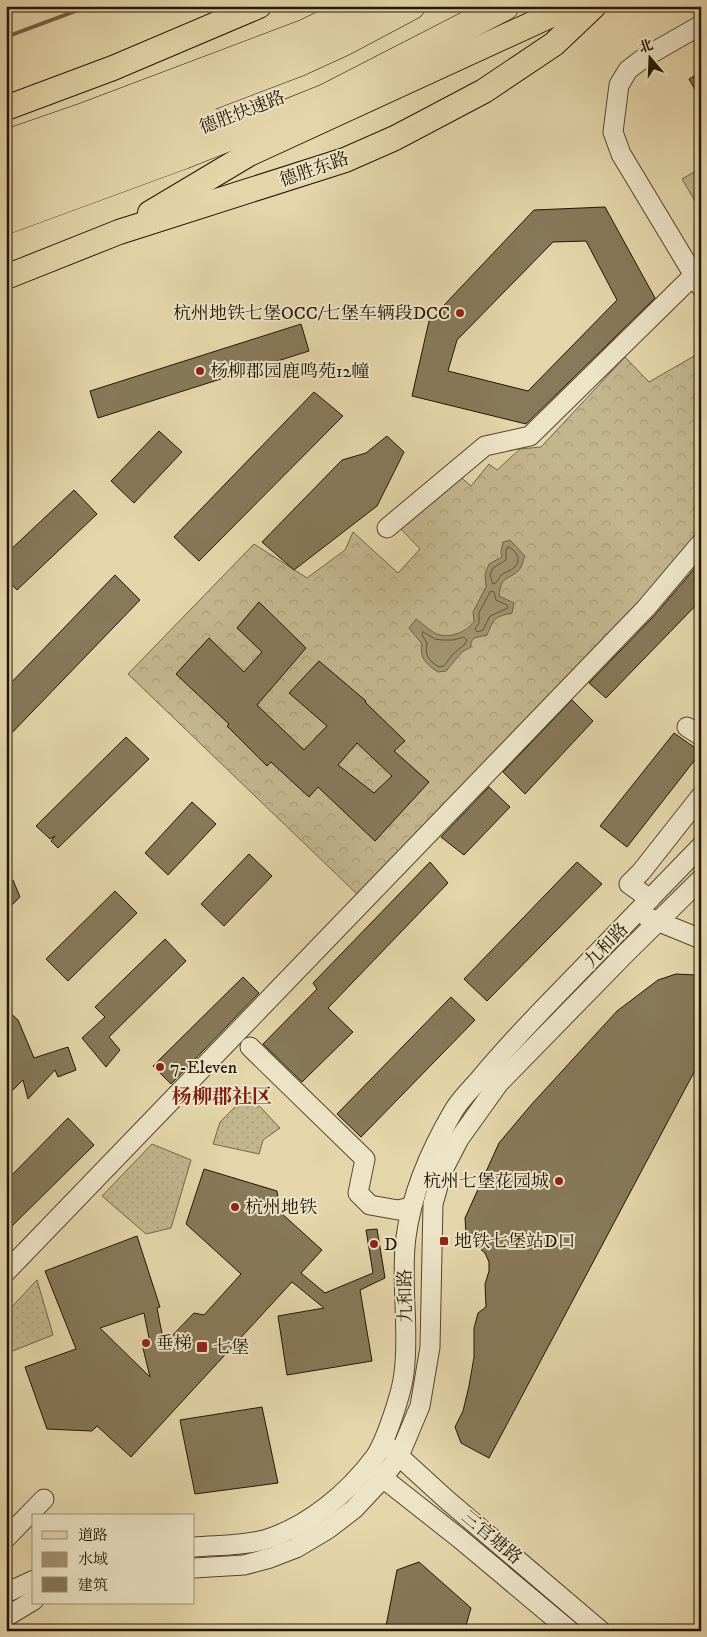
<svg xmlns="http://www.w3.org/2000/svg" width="707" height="1637" viewBox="0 0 707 1637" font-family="'IM FELL DW Pica','Noto Serif SC',serif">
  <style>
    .grass { fill: url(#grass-dots); stroke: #726548 }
    .forest { fill: url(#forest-crowns); stroke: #726548 }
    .pitch { fill: #c3b58e; stroke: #726548 }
    .water { fill: #a29471; stroke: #6f6145 }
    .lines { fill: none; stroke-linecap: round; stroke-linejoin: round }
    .shore { stroke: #62543a; stroke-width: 1 }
    .stream { stroke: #6f6145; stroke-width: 4 }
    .building { fill: #87795a; stroke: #221503; fill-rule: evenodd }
    .minor-casing { stroke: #52452d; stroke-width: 21 }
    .major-casing { stroke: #221503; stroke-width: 26 }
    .highway-casing { stroke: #221503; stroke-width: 29 }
    .minor { stroke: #ede4c8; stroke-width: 19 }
    .major { stroke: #e4d6aa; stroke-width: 24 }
    .highway { stroke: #e4d6aa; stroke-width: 28 }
    .poi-dot { fill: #8f2418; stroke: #ede4c8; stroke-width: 2 }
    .labels { text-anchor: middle; stroke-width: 4; stroke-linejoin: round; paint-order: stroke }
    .street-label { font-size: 18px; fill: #221503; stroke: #ede4c8 }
    .poi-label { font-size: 18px; fill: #221503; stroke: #ede4c8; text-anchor: start }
    .quarter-label { font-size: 20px; font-weight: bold; fill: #7a1f14; stroke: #ede4c8 }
  </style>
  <defs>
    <pattern id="grass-dots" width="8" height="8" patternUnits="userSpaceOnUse" patternTransform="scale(1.25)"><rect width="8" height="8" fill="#c3b58e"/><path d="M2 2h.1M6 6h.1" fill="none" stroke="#a79b79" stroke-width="1.8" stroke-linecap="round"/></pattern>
    <pattern id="forest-crowns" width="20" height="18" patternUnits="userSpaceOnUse" patternTransform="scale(1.25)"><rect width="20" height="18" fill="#c3b58e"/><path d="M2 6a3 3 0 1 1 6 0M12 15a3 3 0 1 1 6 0" fill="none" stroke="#a79b79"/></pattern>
  </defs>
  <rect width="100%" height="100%" fill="#e4d6aa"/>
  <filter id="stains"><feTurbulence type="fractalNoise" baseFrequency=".004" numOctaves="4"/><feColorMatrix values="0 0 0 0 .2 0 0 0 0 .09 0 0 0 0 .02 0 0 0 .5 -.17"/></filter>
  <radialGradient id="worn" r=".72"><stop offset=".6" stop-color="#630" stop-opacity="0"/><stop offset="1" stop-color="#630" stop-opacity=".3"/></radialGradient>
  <g class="grass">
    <polygon points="248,1094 280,1128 263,1140 259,1154 213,1144 220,1122"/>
    <polygon points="152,1144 191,1160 171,1228 146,1234 102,1196"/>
    <polygon points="37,1280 53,1335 10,1352 6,1334 6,1313"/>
  </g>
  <polygon class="forest" points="701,352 701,550 359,896 128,674 254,544 307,578 345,550 353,532 398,573 420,549 399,527 457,474 471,486 489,464 497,470 520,449 541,447 625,357 649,382"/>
  <polygon class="pitch" points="701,168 701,211 682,179"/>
  <path class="water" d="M510,540l15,16c-2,4 -3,12 -7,15 -13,11 -16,4 -19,25l15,7 -2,10c-18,4 -18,5 -25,22l-13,3 -3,4v5l-9,5 -16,19 -8,1c-11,-7 -19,-14 -16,-28l-13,-16 7,-9c7,5 14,12 21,15 13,5 29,-2 37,-12l-1,-10 13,-25 -1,-13 4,-10 13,-7 -1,-5 2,-10z"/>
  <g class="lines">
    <g class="shore">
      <path d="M508,547c8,3 14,12 7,20 -4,4 -11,5 -15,9 0,1 -4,7 -4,7l-3,1 -3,-9 3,-7 13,-8v-9z"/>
      <polygon points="491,591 494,592 496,600 507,605 508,608 490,616 483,630 477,632 475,629 479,623 479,613"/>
      <path d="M423,632l12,7 7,1h11l11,-3 3,3 -2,4 -12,10 -9,12 -5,1c-11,-7 -14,-11 -12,-24l-5,-8z"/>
    </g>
    <polyline class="stream" points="6,37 89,6"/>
  </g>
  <g class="building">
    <polygon points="701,72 701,100 689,79"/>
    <path d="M605,207l50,91 -129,126 -114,-28 17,-75 105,-111zM586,241l31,59 -89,91 -80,-20 9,-31 96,-98z"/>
    <polygon points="301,324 309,351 98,418 90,391"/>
    <polygon points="314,392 343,416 199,561 174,537"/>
    <polygon points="159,431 182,452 134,503 111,481"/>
    <polygon points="387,436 404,452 377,506 294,570 262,542 342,460 366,453"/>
    <polygon points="74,490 97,514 17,590 6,579 6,554"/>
    <polygon points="701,561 701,600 606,698 589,683 654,616"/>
    <polygon points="115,575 140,600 6,739 6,688"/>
    <path d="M259,602l47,46 -49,57 47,45 23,-24 -38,-33 30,-32 47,40 -1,1 40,39 -11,10 35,31 -54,59 -57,-54 -9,10 -38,-35 -4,4 -40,-40 2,-2 -53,-50 33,-36 35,34 18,-20 -25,-24zM357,743l35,33 -18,17 -36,-28z"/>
    <polygon points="572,700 593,721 525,794 503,772"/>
    <polygon points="674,733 701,752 627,847 600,826"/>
    <polygon points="126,737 149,759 58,848 51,841 55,836 50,839 36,826"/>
    <polygon points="489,787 510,807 464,855 441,837"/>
    <polygon points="192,802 216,824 168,875 145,853"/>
    <polygon points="249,854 272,876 224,926 201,904"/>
    <polygon points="430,862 448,883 328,1008 353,1032 302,1082 263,1044 317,989 313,983"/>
    <polygon points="577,862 602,884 487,1001 464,979"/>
    <polygon points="13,880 20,897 10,907 6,898 6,887"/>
    <polygon points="115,891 137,913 68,981 46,959"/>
    <polygon points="165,939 186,961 109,1037 120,1050 106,1067 82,1038 105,1017 95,1007"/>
    <polygon points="676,974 696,975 701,977 701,1059 489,1458 461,1443 455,1427 463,1411 469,1386 474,1357 474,1328 478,1313 486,1307 485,1284 489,1271 489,1262 485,1253 471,1241 466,1234 465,1218 499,1143 531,1105 617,1011 658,980"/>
    <polygon points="243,977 259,993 171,1084 153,1066"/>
    <polygon points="451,997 475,1020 361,1137 337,1114"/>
    <polygon points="6,1009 18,1020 34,1058 68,1047 76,1070 58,1077 55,1070 28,1099 23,1080 6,1097 6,1051 12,1045 6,1032"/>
    <polygon points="68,1118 94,1145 6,1232 6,1181"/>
    <path d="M204,1169l73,22 3,21 42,38 -21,23 24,20 48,-20 -7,-43 11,-1 8,49 -25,12 12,71 -85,14 -9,-59 46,-8 -32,-26 -161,175 -34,-31 -5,5 -45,-2 -22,-62 51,-18 -31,-78 92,-35 23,71 -3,1 7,36 30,-31 10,2 37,-41 -55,-50zM144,1313l5,25 -8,2 9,37 -50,-49z"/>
    <polygon points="262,1407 278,1483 195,1494 180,1420"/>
    <polygon points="419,1562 471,1608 465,1629 385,1631 397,1570"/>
  </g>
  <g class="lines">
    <g class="minor-casing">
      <g id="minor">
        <polyline points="701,25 645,57 628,70 619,85 613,132 621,154 701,287"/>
        <polyline points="387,528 485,446 530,436 694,275"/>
        <polyline points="687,727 701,736"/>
        <polyline points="650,899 629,884 641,872 701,796"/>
        <polyline points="647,917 701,939"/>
        <polyline points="250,1047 365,1159 358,1193 370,1205 398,1210 411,1207"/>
        <polyline points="6,1272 646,608 701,543"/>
        <polyline points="390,1448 447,1500 601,1631"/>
        <polyline points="374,1471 459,1538 570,1631"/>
        <polyline points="6,1538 44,1499"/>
        <path d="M194,1547c23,-2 47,-1 70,-7 44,-13 84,-47 111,-83 11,-16 27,-65 29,-84 6,-45 -4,-91 2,-136 6,-46 25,-88 48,-127 6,-10 16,-20 24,-29 21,-25 43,-49 66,-73 53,-54 105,-108 157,-162"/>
        <polyline points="194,1568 244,1565 270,1558 296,1548 328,1529 354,1509 383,1478 399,1456 420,1406 430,1347 433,1204 442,1172 459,1139 499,1083 625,954 701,879"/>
        <polyline points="6,1593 34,1580"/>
        <polyline points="6,1617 34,1600"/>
      </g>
    </g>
    <g class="major-casing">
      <g id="major">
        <polyline points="6,108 113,68 259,6"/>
        <polyline points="150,213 249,154 571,6"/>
        <polyline points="6,277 119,232 345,160 395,138 484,91 554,44 594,6"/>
      </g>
    </g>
    <g class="highway-casing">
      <g id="highway">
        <polyline points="6,144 81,118 306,33 361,6"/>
        <polyline points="6,168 89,142 297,63 345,41 411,6"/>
        <polyline points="6,196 215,123"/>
        <polyline points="6,220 183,155 326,98 505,6"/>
      </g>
    </g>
    <use href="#minor" class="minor"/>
    <use href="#major" class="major"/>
    <use href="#highway" class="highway"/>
  </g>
  <g class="poi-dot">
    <circle cx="460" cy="313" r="5"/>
    <circle cx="200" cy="371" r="5"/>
    <circle cx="160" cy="1067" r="5"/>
    <circle cx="559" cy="1181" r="5"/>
    <circle cx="235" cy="1207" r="5"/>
    <rect x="439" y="1236" width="10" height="10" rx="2.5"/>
    <circle cx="374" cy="1244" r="5"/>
    <circle cx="146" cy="1343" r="5"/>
    <rect x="196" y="1341" width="12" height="12" rx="2.5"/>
  </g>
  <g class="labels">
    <g class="street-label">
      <text transform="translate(242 112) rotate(-21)" y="6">德胜快速路</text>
      <text transform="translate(314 169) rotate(-19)" y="6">德胜东路</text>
      <text transform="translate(606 945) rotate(-46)" y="6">九和路</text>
      <text transform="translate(405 1296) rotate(-91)" y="6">九和路</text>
      <text transform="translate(492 1537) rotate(40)" y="6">三官塘路</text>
    </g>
    <g class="poi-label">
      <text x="450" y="319" text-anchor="end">杭州地铁七堡OCC/七堡车辆段DCC</text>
      <text x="210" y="377">杨柳郡园鹿鸣苑12幢</text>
      <text x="170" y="1073">7-Eleven</text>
      <text x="549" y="1187" text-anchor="end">杭州七堡花园城</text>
      <text x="245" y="1213">杭州地铁</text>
      <text x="454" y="1247">地铁七堡站D口</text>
      <text x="384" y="1250">D</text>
      <text x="156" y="1349">垂梯</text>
      <text x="213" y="1353">七堡</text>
    </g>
    <g class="quarter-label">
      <text x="222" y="1103">杨柳郡社区</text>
    </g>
  </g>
  <rect width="707" height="1637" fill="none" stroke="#e4d6aa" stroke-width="25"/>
  <rect x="8" y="8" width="692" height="1622" fill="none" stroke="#221503" stroke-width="2.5"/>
  <rect x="12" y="12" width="682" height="1612" fill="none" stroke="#221503"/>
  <rect x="32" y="1514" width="162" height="90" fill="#ede4c8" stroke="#9c9179"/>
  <rect x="42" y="1531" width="25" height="8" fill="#e4d6aa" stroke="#9c9179"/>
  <text x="78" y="1540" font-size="15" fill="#221503">道路</text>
  <rect x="42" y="1552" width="25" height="15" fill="#a29471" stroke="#9c9179"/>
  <text x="78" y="1564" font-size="15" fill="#221503">水域</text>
  <rect x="42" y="1577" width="25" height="15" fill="#87795a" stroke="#9c9179"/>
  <text x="78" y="1590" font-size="15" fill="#221503">建筑</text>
  <g transform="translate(650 58) rotate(341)" stroke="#ede4c8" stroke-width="4" paint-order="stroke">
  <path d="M0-4L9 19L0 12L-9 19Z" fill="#221503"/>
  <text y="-8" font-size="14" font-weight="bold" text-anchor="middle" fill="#221503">北</text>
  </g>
  <rect width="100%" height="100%" filter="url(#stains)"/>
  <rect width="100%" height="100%" fill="url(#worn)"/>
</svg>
